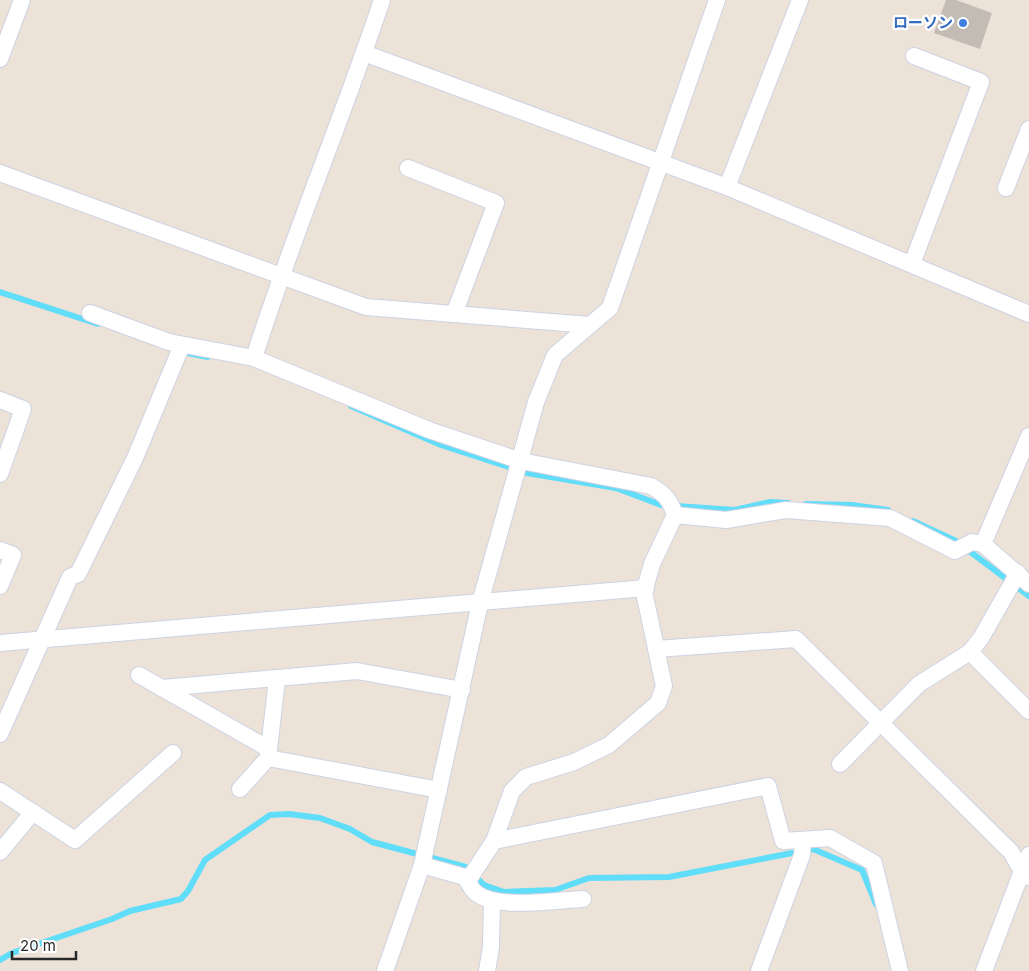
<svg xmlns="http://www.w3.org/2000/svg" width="1029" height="971" viewBox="0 0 1029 971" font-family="Inter,'Noto Sans JP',sans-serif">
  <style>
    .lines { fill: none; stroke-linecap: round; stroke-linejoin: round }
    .stream { stroke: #60ddf9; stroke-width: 6 }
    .building { fill: #c3bcb5 }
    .minor-casing { stroke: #cdd3e3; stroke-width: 18 }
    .minor { stroke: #fff; stroke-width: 16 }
    .shop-dot { fill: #3f7fe0; stroke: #fff; stroke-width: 2 }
    .labels { text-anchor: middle; stroke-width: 4.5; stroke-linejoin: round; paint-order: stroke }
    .shop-label { font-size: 15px; font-weight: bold; fill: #366cbe; stroke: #fff; text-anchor: end }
  </style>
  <rect width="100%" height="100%" fill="#ece2d8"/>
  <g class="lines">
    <g class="stream">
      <polyline points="0,292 98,324"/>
      <polyline points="183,352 208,357"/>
      <polyline points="351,406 441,445 527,473 616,488 661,505 735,510 770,502 788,503"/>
      <polyline points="806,504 852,505 888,510"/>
      <polyline points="913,521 956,541 1029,596"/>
      <polyline points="0,960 12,953 112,919 130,911 181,899 188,891 205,860 270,815 289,814 320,818 350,829 372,842 466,867 484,885 504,892 555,890 589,878 669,877 813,849 862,870 876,904"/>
    </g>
  </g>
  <polygon class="building" points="946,0 956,0 992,13 980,49 934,33"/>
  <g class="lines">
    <g class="minor-casing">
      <g id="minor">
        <polyline points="364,53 727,187 1029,314"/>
        <polyline points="0,59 22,0"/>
        <polyline points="408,168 496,203 454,314"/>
        <polyline points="0,173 366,307 590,325"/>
        <polyline points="727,187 800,0"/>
        <polyline points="1006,188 1029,129"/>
        <polyline points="912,264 981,82 914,56"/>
        <path d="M90,313l79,29 85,16 175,72 92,31 130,25c14,8 19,14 24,29"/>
        <path d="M254,358c38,-121 88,-238 128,-358"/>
        <polyline points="0,400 23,409 0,474"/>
        <polyline points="1029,436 983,544 1029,584"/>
        <polyline points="0,550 13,555 0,586"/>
        <polyline points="0,643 646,588"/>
        <polyline points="656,649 796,639 1011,852 1022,871"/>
        <polyline points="970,652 1029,711"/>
        <polyline points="139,675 269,749"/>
        <polyline points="277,679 268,758 439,790"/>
        <polyline points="162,688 357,671 462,690"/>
        <polyline points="0,734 70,577 78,574 135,458 182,345"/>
        <polyline points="840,764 919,684 970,652 981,638 1018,573"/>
        <polyline points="240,789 268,758"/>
        <polyline points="0,791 75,840 173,753"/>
        <polyline points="494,841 512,791 526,777 574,762 609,745 658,703 664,686 644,592 652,564 675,515 726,520 786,510 890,518 955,551 972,542 983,544"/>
        <polyline points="0,852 33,812"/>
        <polyline points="422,865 465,877 471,876 494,841 768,786 783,841 830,838 874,863 900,971"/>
        <polyline points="1022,871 1029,855"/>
        <path d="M465,877c3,5 7,13 11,16 21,17 81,7 107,6"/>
        <polyline points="385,971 422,865 480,603 536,402 555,355 610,308 717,0"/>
        <polyline points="487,971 491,947 492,900"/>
        <polyline points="759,971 802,855 803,840"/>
        <polyline points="984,971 1022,871 1029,877"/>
      </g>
    </g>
    <use href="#minor" class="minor"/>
  </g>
  <circle class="shop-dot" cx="963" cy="23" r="5"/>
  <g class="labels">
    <g class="shop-label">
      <text x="953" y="28">ローソン</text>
    </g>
  </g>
  <path d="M12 951v8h64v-8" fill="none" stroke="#282828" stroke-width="2.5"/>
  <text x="20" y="951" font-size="15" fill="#282828" stroke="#ffffff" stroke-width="4" paint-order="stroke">20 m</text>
</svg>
